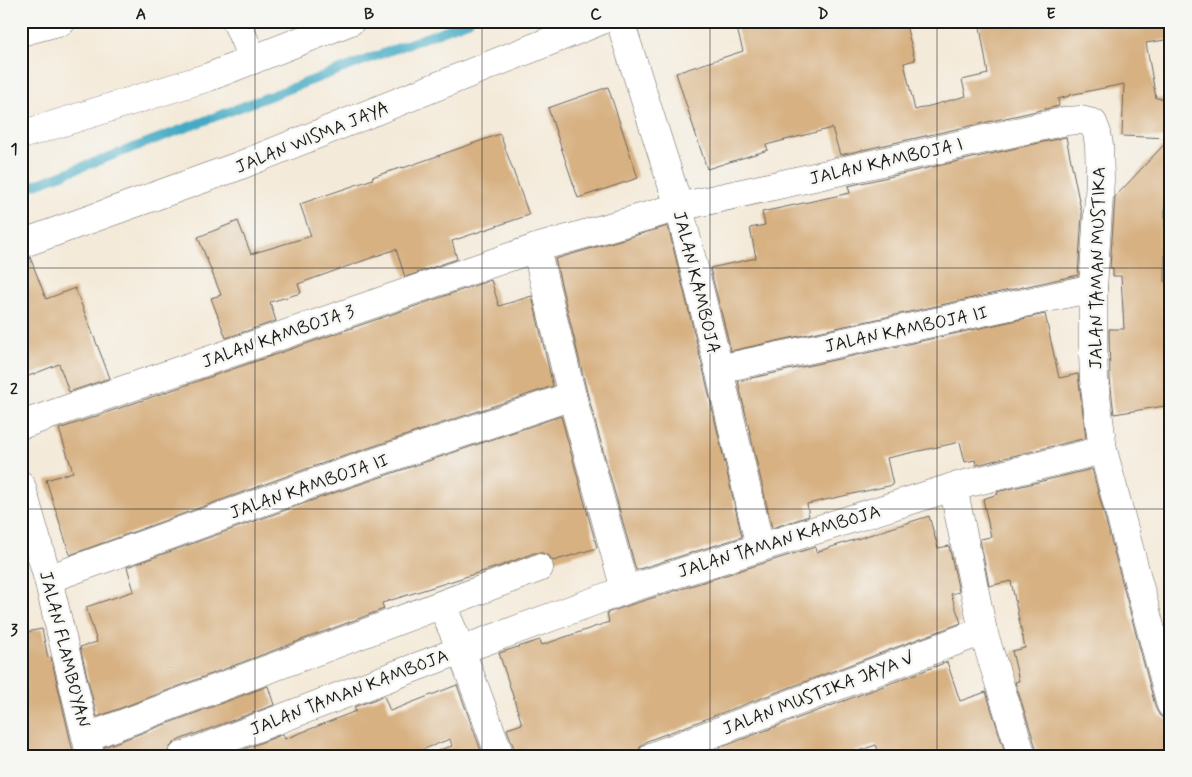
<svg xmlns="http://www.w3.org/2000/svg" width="1192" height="777" viewBox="0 0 1192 777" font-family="Mynerve,sans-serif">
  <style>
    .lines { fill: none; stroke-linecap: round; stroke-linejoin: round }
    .stream { stroke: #44abc4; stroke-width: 9 }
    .building { fill: #d7b182 }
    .minor-casing { stroke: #68645e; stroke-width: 29 }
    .minor { stroke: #fff; stroke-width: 28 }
    .grid { fill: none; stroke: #1c1c1c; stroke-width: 1; stroke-opacity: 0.55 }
    .labels { text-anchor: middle; stroke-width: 5; stroke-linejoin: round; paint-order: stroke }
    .street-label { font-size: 18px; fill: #1c1c1c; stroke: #f6f6f2 }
    .neatline { fill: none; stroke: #1c1c1c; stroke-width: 2 }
    .grid-label { font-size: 16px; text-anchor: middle; font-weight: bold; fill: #1c1c1c }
  </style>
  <rect width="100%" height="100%" fill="#f6f6f2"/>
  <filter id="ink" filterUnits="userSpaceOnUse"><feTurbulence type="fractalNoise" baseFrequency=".02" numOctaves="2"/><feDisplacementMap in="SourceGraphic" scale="10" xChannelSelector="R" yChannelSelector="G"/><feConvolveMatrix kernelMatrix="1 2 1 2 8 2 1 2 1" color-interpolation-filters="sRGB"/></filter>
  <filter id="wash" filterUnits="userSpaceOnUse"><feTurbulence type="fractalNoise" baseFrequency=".0096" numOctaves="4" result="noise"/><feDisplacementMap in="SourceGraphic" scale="20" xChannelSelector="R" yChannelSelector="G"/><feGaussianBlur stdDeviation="1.12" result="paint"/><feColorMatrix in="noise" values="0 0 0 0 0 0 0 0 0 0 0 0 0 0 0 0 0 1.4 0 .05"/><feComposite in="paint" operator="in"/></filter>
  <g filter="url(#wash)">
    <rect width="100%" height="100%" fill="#f4ead9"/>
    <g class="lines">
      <polyline class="stream" points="21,190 469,21"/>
    </g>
    <g id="blocks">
      <g class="building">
        <polygon points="735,21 905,21 915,60 904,63 915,110 966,96 962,80 988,74 979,21 1171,21 1171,39 1146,43 1156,98 1171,99 1171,193 1165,199 1165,282 1171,281 1171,405 1114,414 1110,379 1109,329 1124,329 1121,276 1113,276 1113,268 1110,268 1115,197 1170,138 1122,136 1124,84 1069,95 1069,96 1058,99 1059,106 840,155 832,128 766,145 768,150 707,169 676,73 743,51"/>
        <polygon points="608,87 638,178 578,198 548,108"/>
        <polygon points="500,134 529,215 452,241 457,259 405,277 396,249 298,284 301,293 270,302 276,321 226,338 211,298 221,295 198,237 238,221 251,254 311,236 300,204 373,179 372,177 403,167 403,168"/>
        <polygon points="1066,137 1082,215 1078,275 731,351 710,268 756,258 750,228 765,225 762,212 850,193 848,186"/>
        <polygon points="668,226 704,373 742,537 636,570 587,392 555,259"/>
        <polygon points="30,257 46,299 75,288 110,378 69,392 59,364 21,379 21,259"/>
        <polygon points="491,280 499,306 532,296 553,386 309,468 70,555 46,480 73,472 59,429"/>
        <polygon points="1045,314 1059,378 1078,374 1086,438 976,465 975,460 965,462 960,442 887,458 893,485 807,504 809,516 772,528 738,381"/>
        <polygon points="561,416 597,548 553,561 549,556 542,553 534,553 500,566 382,603 384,609 97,717 80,647 97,642 86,607 134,591 127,567 319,498"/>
        <polygon points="1092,469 1156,709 1160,716 1168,720 1171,730 1171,756 1037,756 1037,751 1015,682 1019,681 1012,651 1025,648 1011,581 989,586 980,539 991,537 983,499 998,494 997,492"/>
        <polygon points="929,516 938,548 949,546 959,592 951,594 961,623 647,741 641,746 639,750 619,756 515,756 515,751 507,729 522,724 499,653 540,640 542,645 609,622 607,613 630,605 815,547 816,552"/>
        <polygon points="42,629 48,658 51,657 74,756 21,756 21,633"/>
        <polygon points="947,662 960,701 986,692 1006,756 880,756 876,745 843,756 698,756"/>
        <polygon points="457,685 483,756 440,756 439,750 452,746 450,739 406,756 245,756 242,750 283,734 285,739 356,711 354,707 384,696 390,711"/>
        <polygon points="268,686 274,705 176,741 170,747 167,754 161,756 105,756 104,747"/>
      </g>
    </g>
  </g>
  <g filter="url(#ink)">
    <use href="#blocks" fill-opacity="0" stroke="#68645e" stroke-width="1"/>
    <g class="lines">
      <g class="minor-casing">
        <g id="minor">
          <polyline points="236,21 253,60"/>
          <polyline points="620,21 679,207 719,369 760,547"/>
          <polyline points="21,32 62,21"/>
          <polyline points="21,135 209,77 351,21"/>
          <polyline points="21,244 236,167 600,21"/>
          <polyline points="536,248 572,396 625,590"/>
          <polyline points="719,369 1093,288"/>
          <polyline points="21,425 536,248 679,207 1066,121 1081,120 1093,123 1097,133 1099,145 1100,180 1093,288 1093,353 1094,380 1103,450 1171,705"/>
          <polyline points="21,485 48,579 90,754"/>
          <polyline points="953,487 983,631 1022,756"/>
          <polyline points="48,579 314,483 572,396"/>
          <polyline points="442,605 461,650 500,756"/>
          <polyline points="87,737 539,568"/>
          <polyline points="182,756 461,650 625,590 953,487 1103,450"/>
          <polyline points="653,756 983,631"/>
        </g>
      </g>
      <use href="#minor" class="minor"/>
    </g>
  </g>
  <path class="grid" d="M255,21v735M482,21v735M710,21v735M937,21v735M21,268h1150M21,509h1150"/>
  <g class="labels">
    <g class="street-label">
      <text transform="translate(312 137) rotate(-22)" y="6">JALAN WISMA JAYA</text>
      <text transform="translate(886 161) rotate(-13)" y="6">JALAN KAMBOJA I</text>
      <text transform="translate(1097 268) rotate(-89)" y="6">JALAN TAMAN MUSTIKA</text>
      <text transform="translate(697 282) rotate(76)" y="6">JALAN KAMBOJA</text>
      <text transform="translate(906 329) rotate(-12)" y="6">JALAN KAMBOJA II</text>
      <text transform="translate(278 336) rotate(-19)" y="6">JALAN KAMBOJA 3</text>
      <text transform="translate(309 486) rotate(-19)" y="6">JALAN KAMBOJA II</text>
      <text transform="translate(779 541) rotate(-17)" y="6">JALAN TAMAN KAMBOJA</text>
      <text transform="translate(65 649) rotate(76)" y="6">JALAN FLAMBOYAN</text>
      <text transform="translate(349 692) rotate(-21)" y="6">JALAN TAMAN KAMBOJA</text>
      <text transform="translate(818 693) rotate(-21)" y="6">JALAN MUSTIKA JAYA V</text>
    </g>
  </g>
  <rect width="1192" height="777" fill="none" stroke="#f6f6f2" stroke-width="55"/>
  <rect x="28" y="28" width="1136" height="722" class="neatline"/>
  <g class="grid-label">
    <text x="141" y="19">A</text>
    <text x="369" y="19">B</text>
    <text x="596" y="19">C</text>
    <text x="823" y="19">D</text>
    <text x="1051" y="19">E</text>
    <text x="14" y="154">1</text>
    <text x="14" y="394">2</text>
    <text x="14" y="635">3</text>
  </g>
</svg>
